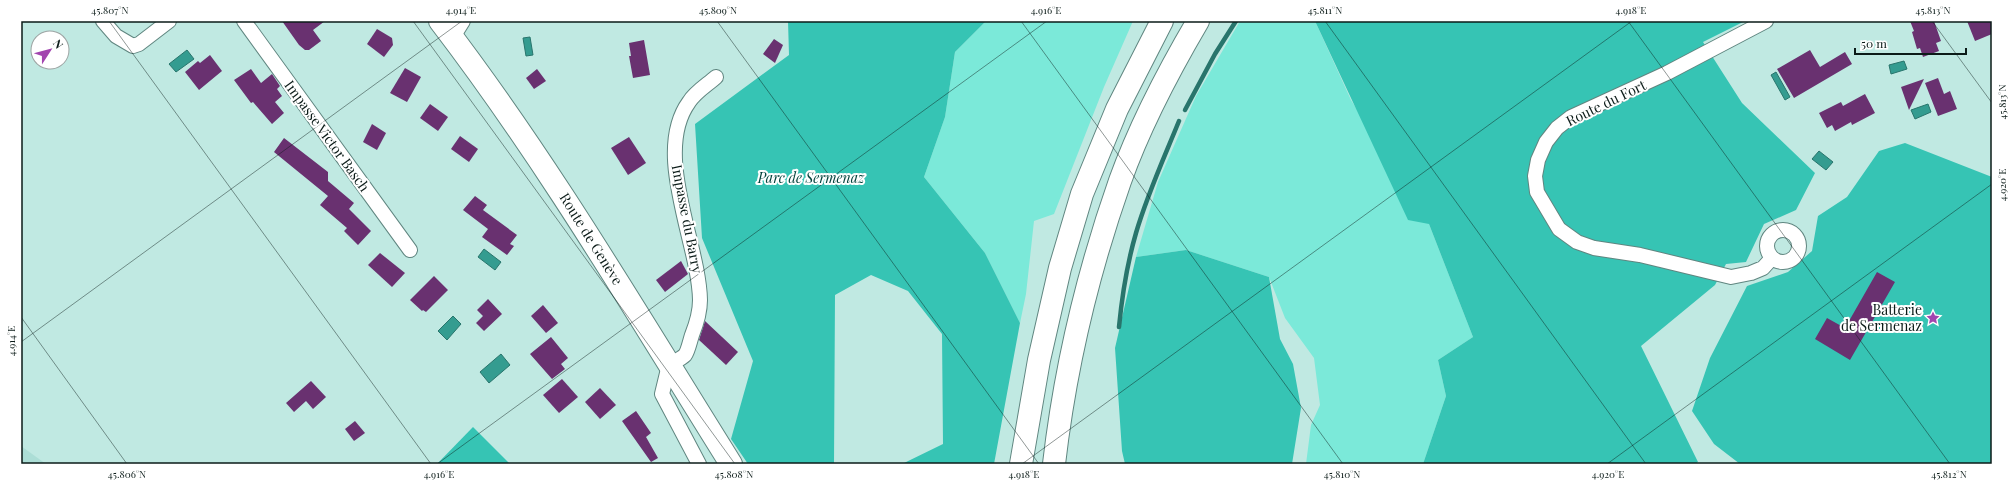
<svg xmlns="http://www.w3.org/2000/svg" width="2013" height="485" viewBox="0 0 2013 485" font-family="'Playfair Display',serif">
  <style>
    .built { fill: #acded6 }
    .green { fill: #7be9d9 }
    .forest { fill: #36c4b4 }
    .water { fill: #349c90; stroke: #28756c }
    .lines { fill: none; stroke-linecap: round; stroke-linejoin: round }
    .stream { stroke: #28756c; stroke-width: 4.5 }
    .building { fill: #693170 }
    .minor-casing { stroke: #608680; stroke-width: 16 }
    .primary-casing { stroke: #608680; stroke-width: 24 }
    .motorway-casing { stroke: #608680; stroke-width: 24 }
    .minor { stroke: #fff; stroke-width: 14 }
    .primary { stroke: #fff; stroke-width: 22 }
    .motorway { stroke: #fff; stroke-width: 22 }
    .ticks { fill: none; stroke: #0b1b18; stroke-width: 1; stroke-opacity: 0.45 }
    .labels { text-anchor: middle; stroke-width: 4; stroke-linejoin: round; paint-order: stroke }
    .street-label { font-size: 14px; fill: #0b1b18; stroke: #fff }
    .park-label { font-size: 14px; font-style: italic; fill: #04443d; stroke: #fff }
    .poi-label { font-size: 14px; fill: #0b1b18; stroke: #fff; text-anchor: end }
    .neatline { fill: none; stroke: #0b1b18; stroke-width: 1.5 }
    .ticks-label { font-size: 10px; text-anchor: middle; fill: #0b1b18 }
  </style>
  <rect width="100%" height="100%" fill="#c0e9e2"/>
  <polygon class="built" points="21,446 46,464 21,464"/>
  <g class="green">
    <polygon points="989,21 1133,21 1104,87 1054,214 1034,221 1026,294 1020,323 985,253 924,177 945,117 955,52 985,22"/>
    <polygon points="1240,21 1315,21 1351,100 1429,224 1473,337 1438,360 1446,396 1423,464 1306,464 1311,425 1320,405 1314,358 1285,318 1269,277 1186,250 1136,257 1158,182 1196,96"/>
  </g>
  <g class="forest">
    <polygon points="788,21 989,21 985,22 955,52 945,117 924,177 985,253 1020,323 994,464 902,464 943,444 942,334 908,291 871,275 835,295 834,464 748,464 731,439 753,361 702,238 695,124 789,55"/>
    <polygon points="1315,21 1745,21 1703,42 1742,103 1815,173 1796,210 1764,224 1746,262 1726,264 1715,285 1641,346 1698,462 1695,464 1423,464 1446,396 1438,360 1473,337 1429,224 1408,220"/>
    <polygon points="1905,143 1992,177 1992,464 1740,464 1714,444 1692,411 1710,358 1747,286 1788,272 1812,251 1818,216 1847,197 1879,151"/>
    <polygon points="1186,250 1269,277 1280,339 1293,364 1301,408 1292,464 1125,464 1122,451 1115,348 1136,257"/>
    <polygon points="473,427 510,464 437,464"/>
  </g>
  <g class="water">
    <polygon points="530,37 533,55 526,56 523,38"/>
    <polygon points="187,50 194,59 176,72 169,64"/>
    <polygon points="1904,61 1907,69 1891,74 1889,65"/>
    <polygon points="1776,72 1790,97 1785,100 1771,75"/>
    <polygon points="1928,104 1931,112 1915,119 1911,110"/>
    <polygon points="1819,151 1833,162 1826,170 1812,159"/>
    <polygon points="484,249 501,262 495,270 478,257"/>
    <polygon points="453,316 461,324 447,340 438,331"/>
    <polygon points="501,354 510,365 489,383 480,372"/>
  </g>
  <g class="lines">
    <g class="stream">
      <polyline points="1185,110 1215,54 1236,21"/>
      <path d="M1119,327c3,-31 8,-63 17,-94 11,-38 28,-75 43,-112"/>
    </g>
  </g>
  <g class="building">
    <polygon points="282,21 325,21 313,30 321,41 309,50 305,50 299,45"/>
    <polygon points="1910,21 1934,21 1941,41 1936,43 1939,51 1923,57 1920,48 1917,49 1912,32 1914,31"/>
    <polygon points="1967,21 1992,21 1992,34 1975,41"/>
    <polygon points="377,29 392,38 393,45 384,57 367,44"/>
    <polygon points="774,39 783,45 775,63 763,54"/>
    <polygon points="644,40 650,75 633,78 629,56 631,56 629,43"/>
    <polygon points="1810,50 1820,67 1845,52 1852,64 1794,98 1777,69"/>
    <polygon points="210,55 222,71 199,90 185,72 198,61 200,63"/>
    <polygon points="405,68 421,77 407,102 390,93"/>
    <polygon points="251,69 261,83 272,74 280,86 277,89 282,96 275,102 284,113 272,124 253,102 251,103 234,80"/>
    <polygon points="537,69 546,81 534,89 526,78"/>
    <polygon points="1938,78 1944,94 1950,91 1957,109 1938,116 1925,83"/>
    <polygon points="1924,79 1909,110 1901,87"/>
    <polygon points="1865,94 1875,113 1852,125 1851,122 1835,131 1832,125 1827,128 1819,113 1841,102 1843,106"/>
    <polygon points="430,104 448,117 438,131 420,118"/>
    <polygon points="372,124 386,133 377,150 363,142"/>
    <polygon points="460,136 478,149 469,162 451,149"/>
    <polygon points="629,137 646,163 628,175 611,148"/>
    <polygon points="284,138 328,172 328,181 354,203 349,209 371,231 358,245 344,231 347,228 320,205 328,196 274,152"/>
    <polygon points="475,196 487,205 483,210 517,235 510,244 514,246 507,255 482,237 488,229 463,210"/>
    <polygon points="380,253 405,273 392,287 368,265"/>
    <polygon points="681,261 688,274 665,292 656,280"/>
    <polygon points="1877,272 1895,282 1850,360 1815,339 1827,318 1845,328"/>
    <polygon points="434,276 448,290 426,312 423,310 422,311 410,300"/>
    <polygon points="488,299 502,314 484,331 476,323 483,316 477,310"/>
    <polygon points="543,305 558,323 546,333 531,316"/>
    <polygon points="705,321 738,352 726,365 699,340"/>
    <polygon points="551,337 568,358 561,364 565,369 552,379 530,354"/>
    <polygon points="562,379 578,397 559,413 543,395"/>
    <polygon points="311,381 326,397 313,409 306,401 294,412 286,403"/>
    <polygon points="600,388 616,405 600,419 585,402"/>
    <polygon points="636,411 651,433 646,437 658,458 651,462 622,421"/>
    <polygon points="355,421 365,433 354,441 345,429"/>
  </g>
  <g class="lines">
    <g class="minor-casing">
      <g id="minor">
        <polyline points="103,21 116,36 133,46 139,44 169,21"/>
        <polyline points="244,21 410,250"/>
        <polyline points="1766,21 1667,73 1571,117 1557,128 1546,142 1538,160 1535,176 1537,192 1559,229 1577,242 1594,248 1640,255 1731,277 1751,273 1763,268 1772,258"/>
        <polyline points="453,37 463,21"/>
        <circle cx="1783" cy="246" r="16"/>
        <path d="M699,464l-37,-70 7,-29c5,-3 12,-6 16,-10 3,-4 5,-14 7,-20 4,-10 8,-24 8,-35 -1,-57 -48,-147 -11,-198 6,-10 18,-17 27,-25"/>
      </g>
    </g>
    <g class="primary-casing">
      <path id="primary" d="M440,21c108,141 197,293 291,443"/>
    </g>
    <g class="motorway-casing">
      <g id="motorway">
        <polyline points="1021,464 1039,360 1060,268 1082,194 1117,109 1162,21"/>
        <path d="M1054,464c11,-95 34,-192 66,-283 20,-56 48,-109 78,-160"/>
      </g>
    </g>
    <use href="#minor" class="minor"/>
    <use href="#primary" class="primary"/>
    <use href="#motorway" class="motorway"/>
  </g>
  <path class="ticks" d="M109,21l322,443M413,21l322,443M717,21l322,443M1021,21l322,443M1325,21l321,443M1628,21l322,443M1932,21l60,82M21,317l106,147M21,342l441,-321M437,464l610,-443M1022,464l610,-443M1607,464l385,-280"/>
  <defs>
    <g id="sight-bare" transform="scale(1.08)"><path d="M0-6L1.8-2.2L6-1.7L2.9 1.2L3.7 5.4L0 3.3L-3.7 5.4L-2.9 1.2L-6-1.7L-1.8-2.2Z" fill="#a245af" stroke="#fff" stroke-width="2.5" paint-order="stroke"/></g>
  </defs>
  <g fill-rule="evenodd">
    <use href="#sight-bare" x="1933" y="318"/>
  </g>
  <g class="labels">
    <g class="street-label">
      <text transform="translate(1606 103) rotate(-26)" y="5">Route du Fort</text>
      <text transform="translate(327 136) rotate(54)" y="5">Impasse Victor Basch</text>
      <text transform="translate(687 219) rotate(79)" y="5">Impasse du Barry</text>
      <text transform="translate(591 239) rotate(58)" y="5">Route de Genève</text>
    </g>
    <g class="park-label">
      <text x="811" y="183">Parc de Sermenaz</text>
    </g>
    <g class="poi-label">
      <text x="1922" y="315">Batterie<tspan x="1922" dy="16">de Sermenaz</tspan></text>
    </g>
  </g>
  <rect width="2013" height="485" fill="none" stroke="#ffffff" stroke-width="44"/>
  <g transform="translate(50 50) rotate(54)"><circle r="19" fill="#ffffff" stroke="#9da4a3"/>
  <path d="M0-3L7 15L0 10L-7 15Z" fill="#a245af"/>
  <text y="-6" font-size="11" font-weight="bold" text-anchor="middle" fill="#0b1b18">N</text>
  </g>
  <path d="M1855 48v6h111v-6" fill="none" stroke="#0b1b18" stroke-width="2"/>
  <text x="1861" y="48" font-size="12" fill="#0b1b18" stroke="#ffffff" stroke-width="3" paint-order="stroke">50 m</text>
  <rect x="22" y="22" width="1969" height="441" class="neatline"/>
  <g class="ticks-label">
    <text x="110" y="14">45.807°N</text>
    <text x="461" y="14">4.914°E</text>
    <text x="718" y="14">45.809°N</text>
    <text x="1046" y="14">4.916°E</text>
    <text x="1325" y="14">45.811°N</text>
    <text x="1631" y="14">4.918°E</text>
    <text x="1933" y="14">45.813°N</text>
    <text transform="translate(2002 102) rotate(-90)" y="4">45.813°N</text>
    <text transform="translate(2002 185) rotate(-90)" y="4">4.920°E</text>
    <text transform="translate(11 341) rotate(-90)" y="4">4.914°E</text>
    <text x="127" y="478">45.806°N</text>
    <text x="439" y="478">4.916°E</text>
    <text x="734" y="478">45.808°N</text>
    <text x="1024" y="478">4.918°E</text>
    <text x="1342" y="478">45.810°N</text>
    <text x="1608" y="478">4.920°E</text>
    <text x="1949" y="478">45.812°N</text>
  </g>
</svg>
